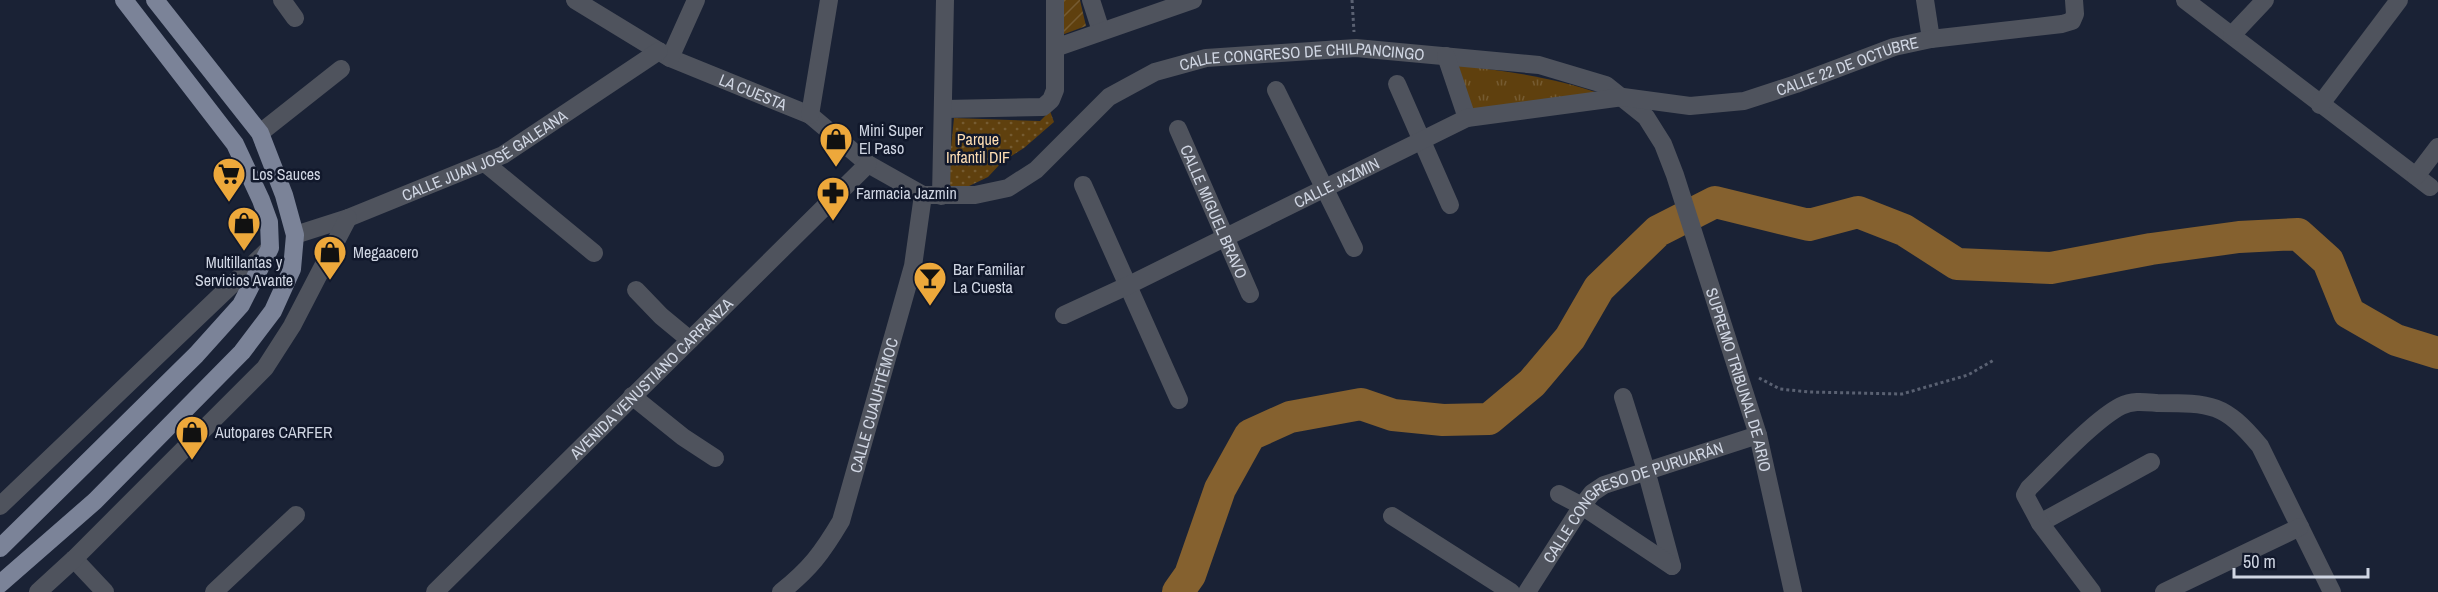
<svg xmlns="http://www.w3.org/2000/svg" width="2438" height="592" viewBox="0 0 2438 592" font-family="'Archivo Narrow',sans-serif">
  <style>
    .grass { fill: url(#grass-tufts) }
    .park { fill: url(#park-dots) }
    .garden { fill: url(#garden-furrows) }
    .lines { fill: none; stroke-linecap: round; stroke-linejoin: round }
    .river { stroke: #85612f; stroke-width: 32 }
    .path { stroke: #5a6172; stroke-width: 3; stroke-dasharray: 3 3; stroke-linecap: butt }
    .minor { stroke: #4f535d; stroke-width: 18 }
    .major { stroke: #7b8398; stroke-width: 18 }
    .labels { text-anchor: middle; stroke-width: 5; stroke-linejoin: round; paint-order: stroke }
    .street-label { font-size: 16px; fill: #d0d6e3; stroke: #11182b }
    .poi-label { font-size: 16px; fill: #d0d6e3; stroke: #11182b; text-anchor: start }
    .park-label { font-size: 16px; fill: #feddb2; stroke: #11182b }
  </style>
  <defs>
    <pattern id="grass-tufts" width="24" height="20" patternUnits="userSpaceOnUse" patternTransform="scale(1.5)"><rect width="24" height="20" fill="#5f400e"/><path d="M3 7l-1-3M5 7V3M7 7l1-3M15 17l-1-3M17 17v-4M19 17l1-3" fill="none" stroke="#755b31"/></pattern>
    <pattern id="park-dots" width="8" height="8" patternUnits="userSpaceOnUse" patternTransform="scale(1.5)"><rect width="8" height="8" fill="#5f400e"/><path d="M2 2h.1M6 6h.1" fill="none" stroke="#755b31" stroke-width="1.8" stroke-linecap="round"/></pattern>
    <pattern id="garden-furrows" width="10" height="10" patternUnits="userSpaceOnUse" patternTransform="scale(1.5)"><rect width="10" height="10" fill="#5f400e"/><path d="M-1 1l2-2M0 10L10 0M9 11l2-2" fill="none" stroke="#755b31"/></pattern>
  </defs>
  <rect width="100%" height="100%" fill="#1a2235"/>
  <path class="grass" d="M1456,65c50,6 97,12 145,29l-134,17z"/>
  <polygon class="park" points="1050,111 1054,122 1024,148 1002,162 988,177 967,187 947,187 954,118 1040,121"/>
  <polygon class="garden" points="1059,0 1080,0 1086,26 1059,36"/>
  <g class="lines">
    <polyline class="river" points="1178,592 1190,575 1220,489 1250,435 1290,417 1361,404 1393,415 1443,420 1489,419 1532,383 1570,338 1599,288 1658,231 1715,202 1809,225 1858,212 1904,230 1957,264 2051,268 2151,249 2239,237 2298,234 2328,261 2349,313 2396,340 2438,353"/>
    <g class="path">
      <polyline points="1352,0 1354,32"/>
      <polyline points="1759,378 1780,389 1809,392 1902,394 1968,375 1994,360"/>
    </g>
    <g class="minor">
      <polyline points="282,0 295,18"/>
      <path id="s1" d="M575,0l95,58 140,57 58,49 55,31h52l33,-7 28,-18 73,-73 46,-25 51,-14 150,-10 183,17 67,20 40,32 17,27 12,31 83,260 35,157"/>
      <polyline points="1091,0 1101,31"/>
      <polyline points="1925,0 1931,39"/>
      <polyline points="2185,0 2430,187"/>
      <polyline points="2232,35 2265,0"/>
      <polyline points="1055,48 1193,0"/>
      <polyline points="1446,56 1467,118"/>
      <polyline points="670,58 696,0"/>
      <polyline points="1397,84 1450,205"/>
      <polyline points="1276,90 1354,248"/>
      <polyline points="2320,105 2399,0"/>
      <polyline points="944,109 1043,107 1051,100 1055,90 1055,0"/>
      <polyline points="810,115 829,0"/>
      <path id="s2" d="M1178,129l72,165"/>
      <polyline points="260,133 341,69"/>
      <polyline points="485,163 594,253"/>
      <polyline points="2416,176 2438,147"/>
      <polyline points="1083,185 1179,400"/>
      <polyline points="941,196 945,0"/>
      <path id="s3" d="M295,235l53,-17 155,-63 156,-104"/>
      <polyline points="636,290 661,316 690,340"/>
      <path id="s4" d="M1064,315l65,-30 338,-167 156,-21 67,9 54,-5 52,-17 98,-37 37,-8 131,-15 10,-3 3,-7 -1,-14"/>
      <polyline points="632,396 683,437 715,458"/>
      <polyline points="1623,397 1646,470 1672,566"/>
      <polyline points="1559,494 1582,506 1672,566"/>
      <polyline points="0,506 268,250"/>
      <polyline points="1392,516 1511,592"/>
      <polyline points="2040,523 2151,462"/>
      <polyline points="74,559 105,592"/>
      <polyline points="38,592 74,559 265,368 292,326 348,218"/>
      <polyline points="214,592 296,515"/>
      <path id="s5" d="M435,592l433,-428"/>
      <path id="s6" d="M781,592c29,-23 41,-39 60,-71l72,-255 10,-71"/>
      <path id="s7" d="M1527,592l55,-86 10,-13 12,-8 154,-50"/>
      <path d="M2092,592l-52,-69 -15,-28 4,-7c24,-23 65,-68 92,-82 12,-6 24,-4 36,-3 55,0 67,0 103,43l72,146"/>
      <polyline points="2164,592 2300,527"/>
    </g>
    <g class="major">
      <polyline points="0,548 196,355 241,305 270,248 269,222 261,200 235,144 124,0"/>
      <polyline points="0,584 95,501 242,352 273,311 292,269 295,235 284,195 260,133 155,0"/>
    </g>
  </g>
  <defs>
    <g id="shop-pin" transform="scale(1.725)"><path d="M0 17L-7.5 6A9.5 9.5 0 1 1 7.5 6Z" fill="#eda83b" stroke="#11182b"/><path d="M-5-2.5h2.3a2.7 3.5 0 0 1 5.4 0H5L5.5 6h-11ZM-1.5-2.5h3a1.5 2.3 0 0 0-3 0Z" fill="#111"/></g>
    <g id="supermarket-pin" transform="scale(1.725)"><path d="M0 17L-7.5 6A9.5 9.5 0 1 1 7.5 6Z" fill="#eda83b" stroke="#11182b"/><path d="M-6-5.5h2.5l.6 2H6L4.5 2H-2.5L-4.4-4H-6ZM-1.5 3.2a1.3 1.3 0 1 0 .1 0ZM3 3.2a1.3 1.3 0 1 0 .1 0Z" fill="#111"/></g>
    <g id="pharmacy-pin" transform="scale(1.725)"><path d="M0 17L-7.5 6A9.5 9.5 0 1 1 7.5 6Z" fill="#eda83b" stroke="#11182b"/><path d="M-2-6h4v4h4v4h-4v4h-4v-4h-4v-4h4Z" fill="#111"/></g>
    <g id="bar-pin" transform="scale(1.725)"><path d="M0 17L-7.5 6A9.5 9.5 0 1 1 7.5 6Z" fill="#eda83b" stroke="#11182b"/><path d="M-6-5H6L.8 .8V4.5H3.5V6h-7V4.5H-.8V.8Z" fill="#111"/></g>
  </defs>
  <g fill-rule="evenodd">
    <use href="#shop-pin" x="836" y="139"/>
    <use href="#supermarket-pin" x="229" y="174"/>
    <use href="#pharmacy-pin" x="833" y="193"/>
    <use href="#shop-pin" x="244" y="223"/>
    <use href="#shop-pin" x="330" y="252"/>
    <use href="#bar-pin" x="930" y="278"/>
    <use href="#shop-pin" x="192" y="432"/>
  </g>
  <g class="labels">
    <g class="street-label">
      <text dy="6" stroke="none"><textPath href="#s1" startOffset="825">CALLE CONGRESO DE CHILPANCINGO</textPath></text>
      <text dy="6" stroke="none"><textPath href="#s4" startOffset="837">CALLE 22 DE OCTUBRE</textPath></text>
      <text dy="6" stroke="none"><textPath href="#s1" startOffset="201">LA CUESTA</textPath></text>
      <text dy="6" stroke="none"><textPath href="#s3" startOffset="206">CALLE JUAN JOSÉ GALEANA</textPath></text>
      <text dy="6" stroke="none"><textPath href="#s4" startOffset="303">CALLE JAZMIN</textPath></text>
      <text dy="6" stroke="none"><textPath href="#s2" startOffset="90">CALLE MIGUEL BRAVO</textPath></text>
      <text dy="6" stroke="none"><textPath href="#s5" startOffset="304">AVENIDA VENUSTIANO CARRANZA</textPath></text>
      <text dy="6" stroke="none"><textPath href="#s1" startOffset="1464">SUPREMO TRIBUNAL DE ARIO</textPath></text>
      <text dy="6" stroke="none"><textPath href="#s6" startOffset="214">CALLE CUAUHTÉMOC</textPath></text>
      <text dy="6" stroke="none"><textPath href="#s7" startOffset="147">CALLE CONGRESO DE PURUARÁN</textPath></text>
    </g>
    <g class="poi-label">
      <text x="859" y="136">Mini Super<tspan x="859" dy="18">El Paso</tspan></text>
      <text x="252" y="180">Los Sauces</text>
      <text x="856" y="199">Farmacia Jazmin</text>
      <text x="353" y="258">Megaacero</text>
      <text x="244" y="268" text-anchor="middle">Multillantas y<tspan x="244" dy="18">Servicios Avante</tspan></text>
      <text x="953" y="275">Bar Familiar<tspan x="953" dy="18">La Cuesta</tspan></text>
      <text x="215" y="438">Autopares CARFER</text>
    </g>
    <g class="park-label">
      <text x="978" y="145">Parque<tspan x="978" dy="18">Infantil DIF</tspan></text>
    </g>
  </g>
  <path d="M2234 568v9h134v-9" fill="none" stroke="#d0d6e3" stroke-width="3"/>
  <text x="2243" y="568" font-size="18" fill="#d0d6e3" stroke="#11182b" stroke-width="4.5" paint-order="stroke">50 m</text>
</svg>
